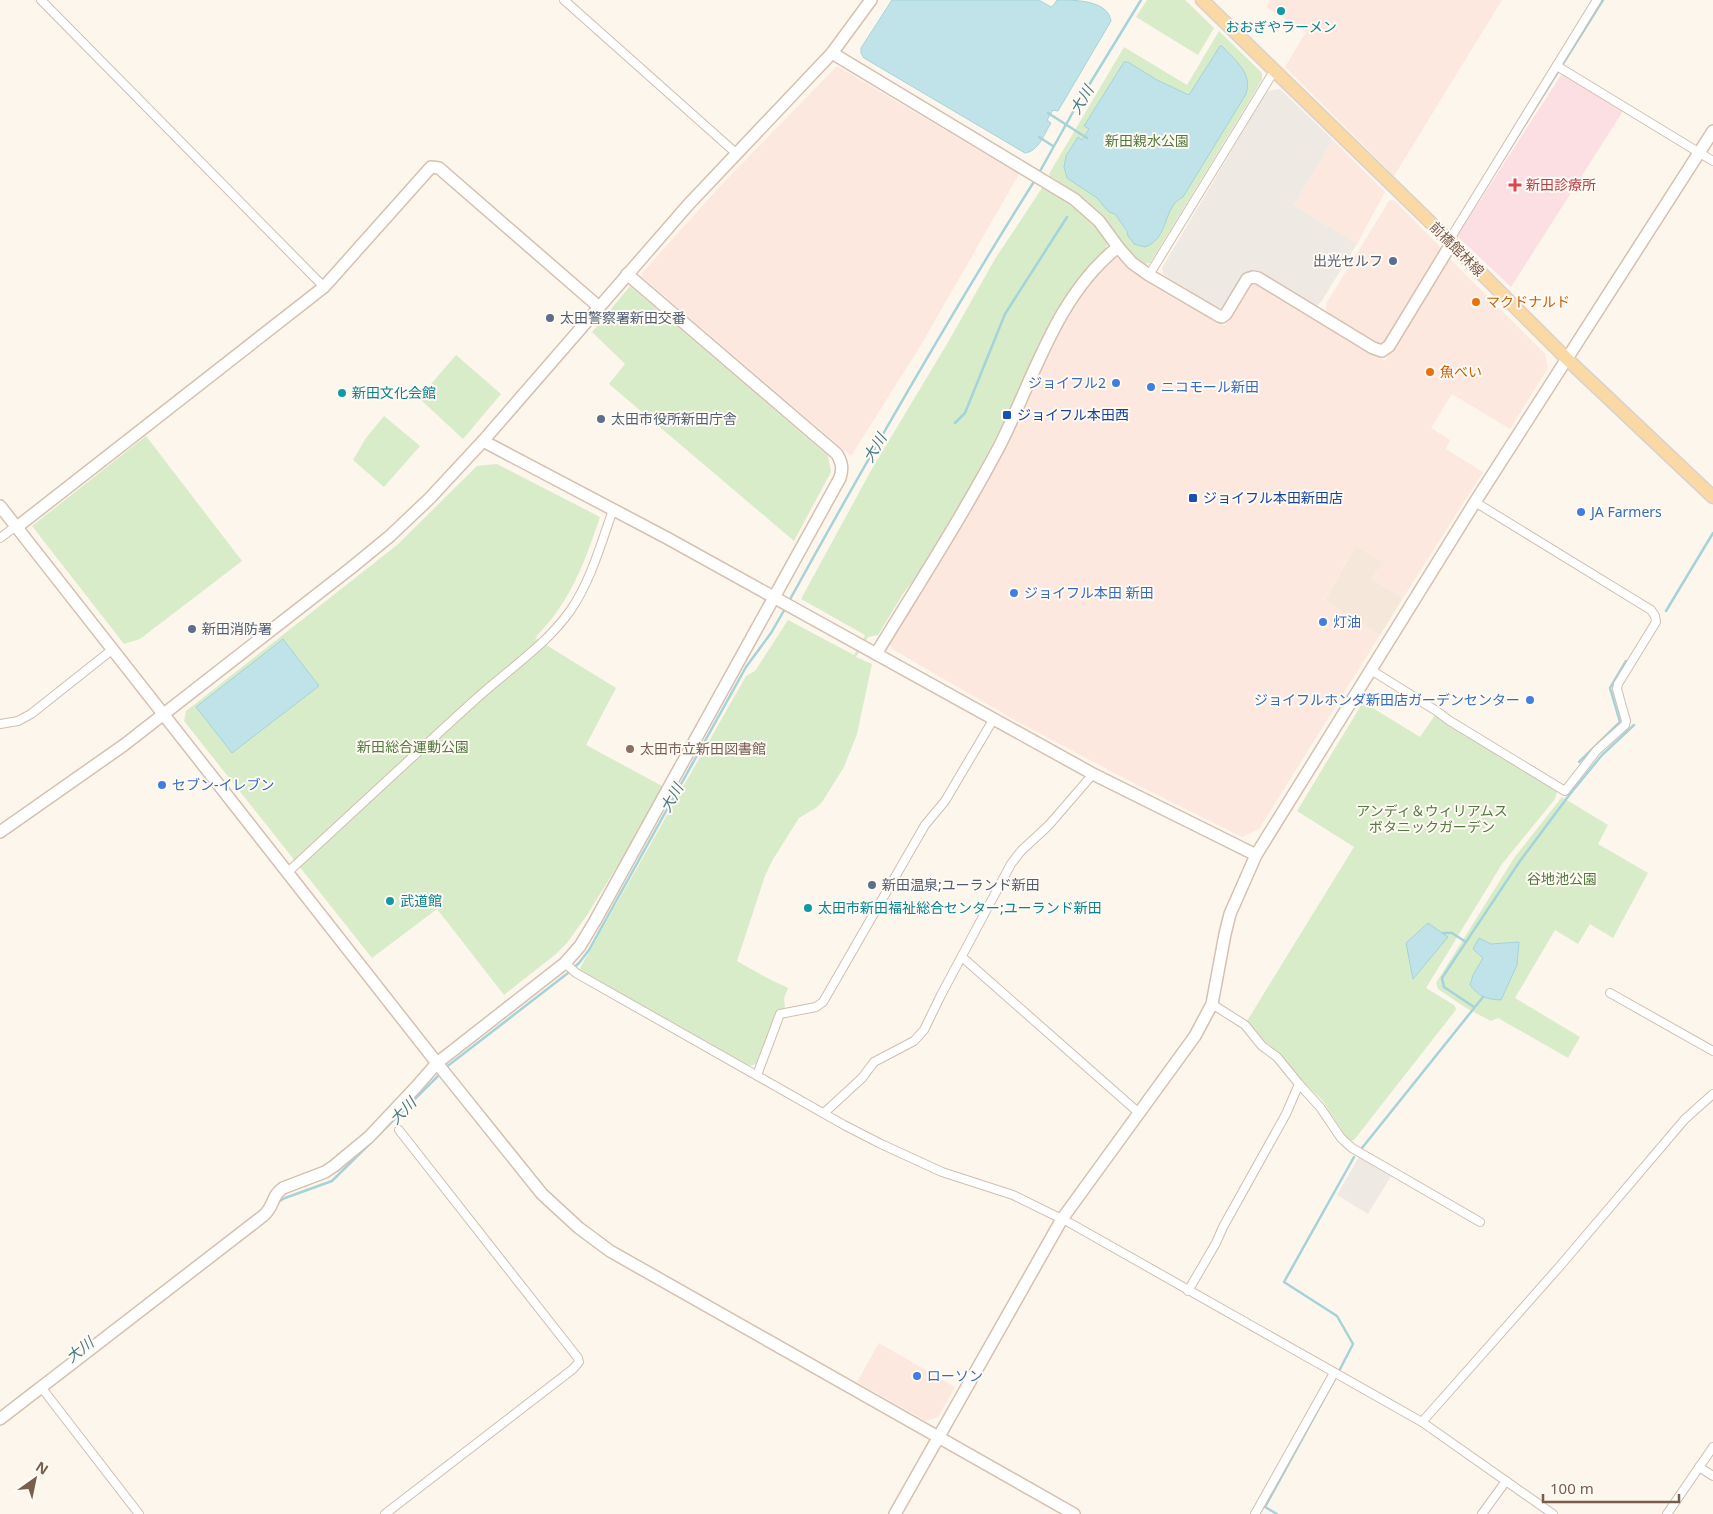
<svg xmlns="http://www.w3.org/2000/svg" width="1713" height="1514" viewBox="0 0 1713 1514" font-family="'Noto Sans','Noto Sans JP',sans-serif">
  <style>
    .residential { fill: #f5e8da }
    .commercial { fill: #fde8e0 }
    .industrial { fill: #efe9e4 }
    .medical { fill: #fbdfe3 }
    .green { fill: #d8ecc9 }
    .water { fill: #bfe3e8; stroke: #a5d3da }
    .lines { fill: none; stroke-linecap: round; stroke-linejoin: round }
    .stream { stroke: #a5d3da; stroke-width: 2.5 }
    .street-casing { stroke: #d1beb0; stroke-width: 10 }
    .secondary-casing { stroke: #d6c0b0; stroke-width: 14 }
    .primary-casing { stroke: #dad1cd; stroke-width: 15 }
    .street { stroke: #fff; stroke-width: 8 }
    .secondary { stroke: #fff; stroke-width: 11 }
    .primary { stroke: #fbd9a5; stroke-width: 12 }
    .culture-dot { fill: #0f9aa8; stroke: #fffaf3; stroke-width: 2 }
    .health-dot { fill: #e0444e; stroke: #fffaf3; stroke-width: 2 }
    .service-dot { fill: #5c6f8a; stroke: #fffaf3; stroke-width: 2 }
    .food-dot { fill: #e8710a; stroke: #fffaf3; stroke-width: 2 }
    .shop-dot { fill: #3f7fe0; stroke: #fffaf3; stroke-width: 2 }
    .transit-dot { fill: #1a4fb4; stroke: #fffaf3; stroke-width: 2 }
    .education-dot { fill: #8d6e63; stroke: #fffaf3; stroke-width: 2 }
    .labels { text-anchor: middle; stroke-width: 4; stroke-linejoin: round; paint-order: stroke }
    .culture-label { font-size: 14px; fill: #0d838f; stroke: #fffaf3; text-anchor: start }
    .park-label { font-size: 14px; fill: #537a41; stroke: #fffaf3 }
    .health-label { font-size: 14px; fill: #be3a42; stroke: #fffaf3; text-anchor: start }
    .street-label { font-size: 14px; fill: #7a5c4d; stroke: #fffaf3 }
    .service-label { font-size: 14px; fill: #4e5e75; stroke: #fffaf3; text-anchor: start }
    .food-label { font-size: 14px; fill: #c56008; stroke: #fffaf3; text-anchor: start }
    .shop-label { font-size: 14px; fill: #366cbe; stroke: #fffaf3; text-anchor: start }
    .transit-label { font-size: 14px; fill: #164399; stroke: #fffaf3; text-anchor: start }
    .education-label { font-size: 14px; fill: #785e54; stroke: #fffaf3; text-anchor: start }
    .water-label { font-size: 15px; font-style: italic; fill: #437c86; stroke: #fffaf3 }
  </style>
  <rect width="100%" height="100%" fill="#fdf6ec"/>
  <polygon class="residential" points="1356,546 1383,562 1372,579 1403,598 1380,635 1324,601"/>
  <g class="commercial">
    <polygon points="1270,0 1502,0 1394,176 1285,67 1306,32 1266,7"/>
    <polygon points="837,66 1019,174 921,345 851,456 642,277 642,273 722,184"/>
    <polygon points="1333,140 1385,192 1357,244 1294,205"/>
    <polygon points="1394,200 1441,248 1385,342 1378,343 1326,312 1326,304 1389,201"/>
    <polygon points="1112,257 1121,259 1132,270 1144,278 1225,326 1249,285 1257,283 1385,361 1447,260 1451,260 1545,354 1548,368 1510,429 1452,394 1431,428 1450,440 1446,449 1483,472 1403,598 1372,579 1383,562 1356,546 1324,600 1380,635 1259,829 1242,837 1135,784 1018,722 892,649 890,644 947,549 1005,446 1034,383 1066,318 1085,288"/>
    <polygon points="879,1343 955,1387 938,1417 926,1421 857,1382"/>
  </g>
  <g class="industrial">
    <polygon points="1280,89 1333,140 1294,205 1357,244 1321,302 1317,306 1255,272 1245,273 1224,308 1217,308 1164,275 1162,268 1267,91"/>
    <polygon points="1359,1157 1391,1176 1368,1214 1337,1195"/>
  </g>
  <polygon class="medical" points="1563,72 1623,111 1511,287 1457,236"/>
  <g class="green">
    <polygon points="1147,0 1185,0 1214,28 1198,55 1136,17"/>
    <path d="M1219,31l43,42v7l-112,183 -6,1c-20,-13 -30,-34 -46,-52 -13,-14 -30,-24 -46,-35l-7,10 33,22 16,14 10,15 3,6 -1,5 -20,20 -33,47 -40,88 -42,81 -53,89 -15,20 -25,41 -10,2 -12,20 16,7 -15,70 -13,33 -22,35 -6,6 -17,10 -27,43 -7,15 -28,85 30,17 21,10 -4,10 1,11 -7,1 -22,54 -7,2 -170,-96 167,-294 9,-5 33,-51 66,35 11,-20 -64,-36 72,-132 74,-123 48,-85 55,-83 -1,-2 75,-127 63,38z"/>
    <polygon points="630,286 828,456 831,472 794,541 609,384 625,364 592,332"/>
    <polygon points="456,355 501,394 463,439 419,398"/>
    <polygon points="384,416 420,446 384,487 353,460 366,438"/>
    <polygon points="146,436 242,561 140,639 124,644 32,526"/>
    <path d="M497,464l103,53c-16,47 -29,84 -65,121l81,50 -30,57 78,42 -30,52 -47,76 -20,28 -11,11 -52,41 -67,-86 -65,49 -188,-237 2,-10 211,-166 80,-79z"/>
    <polygon points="1363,702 1420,737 1435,715 1447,725 1556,790 1557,792 1555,799 1502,864 1426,988 1454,1005 1456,1009 1455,1011 1354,1140 1349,1141 1322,1100 1301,1080 1279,1053 1265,1042 1247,1021 1354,847 1297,811"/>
    <polygon points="1562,797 1608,825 1598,844 1648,873 1613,938 1590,924 1578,944 1555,930 1515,998 1580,1037 1568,1058 1498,1018 1491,1021 1466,1008 1438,989 1436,983 1514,858"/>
  </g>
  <g class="water">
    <path d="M892,0h147l12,7 2,-1 4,-6c18,0 51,0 54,21l-53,90 -5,-1 -6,10 4,3c-7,11 -12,28 -26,30l-161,-95 -3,-5v-5z"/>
    <path d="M1220,46h2c13,15 31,26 24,48l-63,103c-21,10 -13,41 -38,50l-11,-3 -6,-8 -1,-5 -12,-17 -6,-2 -12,-14 -30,-20 -3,-11 2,-11 12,-19 4,3 7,-11 -5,-3 40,-64h4l29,18 32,15z"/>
    <polygon points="283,639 319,686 232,753 196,707"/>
    <polygon points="1428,923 1448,937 1413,979 1406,943"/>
    <path d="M1479,938l12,6 28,-2 -2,23 -16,35c-16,-1 -21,-3 -31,-15l3,-10 10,-17 -10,-9z"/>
  </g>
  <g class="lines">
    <g class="stream">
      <polyline points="1048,113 1087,138"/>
      <polyline points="1039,137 1053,146"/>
      <polyline points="1499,166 1603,0"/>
      <polyline points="1039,173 1078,103 1141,0"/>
      <polyline points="955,423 965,413 1005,314 1067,217"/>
      <path d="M788,603c79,-143 160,-285 247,-423"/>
      <polyline points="1666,611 1713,533"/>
      <polyline points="1579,762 1620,722 1610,688 1626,661"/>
      <polyline points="1443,933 1452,933 1466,942"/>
      <polyline points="1474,1007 1444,987 1442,978 1520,861 1570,794 1602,755 1634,725"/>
      <polyline points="445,1068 568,973 579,963 589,950 746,667 771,633 786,607"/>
      <polyline points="1362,1148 1483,997"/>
      <polyline points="278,1202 285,1198 332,1181 440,1074"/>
      <polyline points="1338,1373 1353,1344 1337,1316 1284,1282 1354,1157"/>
      <polyline points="0,1412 36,1384"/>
      <polyline points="1277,1514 1265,1507 1336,1377"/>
    </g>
    <g class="street-casing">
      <g id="street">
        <polyline points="41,0 324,287"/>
        <polyline points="564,0 737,154"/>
        <polyline points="1557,66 1713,161"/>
        <polyline points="1451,244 1453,234 1597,0"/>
        <polyline points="1149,275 1274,71"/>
        <polyline points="0,538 16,526"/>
        <polyline points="1371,670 1435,710 1450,721 1565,791 1597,750 1625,725 1626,721 1617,689 1618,684 1656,622 1655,616 1651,610 1475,502"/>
        <polyline points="0,724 18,721 31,714 113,649"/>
        <path d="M288,872c63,-58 125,-116 189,-174 31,-28 69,-53 93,-87 21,-30 31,-68 43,-101"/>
        <polyline points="962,957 1139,1113"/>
        <polyline points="565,963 576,973 844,1125 881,1144 942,1172 1013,1195 1070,1223 1422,1422 1553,1514"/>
        <polyline points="1610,993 1713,1051"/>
        <polyline points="1212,1004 1245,1025 1262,1046 1277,1057 1299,1084 1320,1107 1341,1138 1352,1148 1480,1222"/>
        <polyline points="757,1075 780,1014 816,1007 823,1002 925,825 945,801 993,720"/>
        <polyline points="824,1113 862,1078 874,1062 914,1041 924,1030 941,995 1011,864 1021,851 1049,825 1093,774"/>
        <polyline points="1188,1291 1216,1243 1223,1227 1286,1114 1299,1084"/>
        <polyline points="41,1387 139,1514"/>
        <polyline points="1422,1422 1560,1266 1685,1119 1713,1094"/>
        <polyline points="1699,1467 1713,1476"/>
        <polyline points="385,1514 573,1369 579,1362 578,1358 399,1130"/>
        <polyline points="1255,1514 1334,1373"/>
        <polyline points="1482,1514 1506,1481"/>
        <polyline points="1667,1514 1713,1447"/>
      </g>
    </g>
    <g class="secondary-casing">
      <g id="secondary">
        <polyline points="832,53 1074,199 1099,221 1118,247 1132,263 1149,275 1219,316 1222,317 1226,314 1247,279 1253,277 1258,278 1373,348 1382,351 1389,346 1451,244"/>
        <polyline points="483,441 667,538 1093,774 1256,855"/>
        <polyline points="0,506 444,1072 542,1194 579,1228 610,1251 1074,1514"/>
        <polyline points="17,527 324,287 431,167 439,168 599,307"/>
        <path d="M876,654c42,-69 86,-137 124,-209 34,-67 56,-149 118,-198"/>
        <polyline points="0,832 124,745 351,568 390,536 430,498 483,441 688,205 832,53 871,0"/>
        <path d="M0,1419l263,-203c12,-10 8,-20 20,-28l42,-16 9,-6 35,-29 48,-51 20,-23 128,-100 15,-17 15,-25 245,-443c3,-10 2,-15 -3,-24l-210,-180"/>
        <polyline points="895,1514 1062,1219 1195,1036 1212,1004 1225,934 1230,914 1256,855 1475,502 1713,131"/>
      </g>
    </g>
    <g class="primary-casing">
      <polyline id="primary" points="1202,0 1426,218 1567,359 1713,497"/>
    </g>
    <use href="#street" class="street"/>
    <use href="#secondary" class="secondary"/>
    <use href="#primary" class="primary"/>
  </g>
  <g class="culture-dot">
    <circle cx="1281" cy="11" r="5"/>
    <circle cx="342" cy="393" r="5"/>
    <circle cx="390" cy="901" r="5"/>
    <circle cx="808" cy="908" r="5"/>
  </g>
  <path class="health-dot" d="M1512.5 177.5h5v5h5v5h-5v5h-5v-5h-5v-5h5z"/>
  <g class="service-dot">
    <circle cx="1393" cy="261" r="5"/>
    <circle cx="550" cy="318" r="5"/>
    <circle cx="601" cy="419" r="5"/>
    <circle cx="192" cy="629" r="5"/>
    <circle cx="872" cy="885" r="5"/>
  </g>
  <g class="food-dot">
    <circle cx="1476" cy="302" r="5"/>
    <circle cx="1430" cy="372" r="5"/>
  </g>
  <g class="shop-dot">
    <circle cx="1116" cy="383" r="5"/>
    <circle cx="1151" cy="387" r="5"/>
    <circle cx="1581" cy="512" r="5"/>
    <circle cx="1014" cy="593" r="5"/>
    <circle cx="1323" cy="622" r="5"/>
    <circle cx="1530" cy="700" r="5"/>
    <circle cx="162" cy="785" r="5"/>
    <circle cx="917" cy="1376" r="5"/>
  </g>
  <g class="transit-dot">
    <rect x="1002" y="410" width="10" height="10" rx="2.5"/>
    <rect x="1188" y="493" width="10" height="10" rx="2.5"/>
  </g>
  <circle class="education-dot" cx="630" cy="749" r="5"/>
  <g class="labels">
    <g class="culture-label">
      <text x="1281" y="32" text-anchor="middle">おおぎやラーメン</text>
      <text x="352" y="398">新田文化会館</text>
      <text x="400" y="906">武道館</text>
      <text x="818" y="913">太田市新田福祉総合センター;ユーランド新田</text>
    </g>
    <g class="park-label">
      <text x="1147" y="146">新田親水公園</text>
      <text x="413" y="752">新田総合運動公園</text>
      <text x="1432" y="816">アンディ＆ウィリアムス<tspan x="1432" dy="16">ボタニックガーデン</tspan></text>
      <text x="1562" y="884">谷地池公園</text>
    </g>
    <g class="health-label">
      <text x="1526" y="190">新田診療所</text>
    </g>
    <g class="street-label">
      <text transform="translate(1457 249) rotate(45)" y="5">前橋館林線</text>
    </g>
    <g class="service-label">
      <text x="1383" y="266" text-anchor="end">出光セルフ</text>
      <text x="560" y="323">太田警察署新田交番</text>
      <text x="611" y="424">太田市役所新田庁舎</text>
      <text x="202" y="634">新田消防署</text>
      <text x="882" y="890">新田温泉;ユーランド新田</text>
    </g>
    <g class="food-label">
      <text x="1486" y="307">マクドナルド</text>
      <text x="1440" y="377">魚べい</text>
    </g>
    <g class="shop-label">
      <text x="1106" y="388" text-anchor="end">ジョイフル2</text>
      <text x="1161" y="392">ニコモール新田</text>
      <text x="1591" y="517">JA Farmers</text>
      <text x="1024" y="598">ジョイフル本田 新田</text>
      <text x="1333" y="627">灯油</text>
      <text x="1520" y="705" text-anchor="end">ジョイフルホンダ新田店ガーデンセンター</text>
      <text x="172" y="790">セブン-イレブン</text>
      <text x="927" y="1381">ローソン</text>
    </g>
    <g class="transit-label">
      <text x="1017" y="420">ジョイフル本田西</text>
      <text x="1203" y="503">ジョイフル本田新田店</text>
    </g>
    <g class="education-label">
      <text x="640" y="754">太田市立新田図書館</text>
    </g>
    <g class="water-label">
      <text transform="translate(1082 100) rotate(-59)" y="5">大川</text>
      <text transform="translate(875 448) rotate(-59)" y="5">大川</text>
      <text transform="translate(672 798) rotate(-61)" y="5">大川</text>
      <text transform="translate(403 1111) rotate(-45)" y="5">大川</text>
      <text transform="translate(80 1350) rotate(-38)" y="5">大川</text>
    </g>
  </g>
  <g transform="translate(35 1479) rotate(33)" stroke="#fffaf3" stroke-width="4" paint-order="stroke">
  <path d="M0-4L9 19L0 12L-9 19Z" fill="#7a5c4d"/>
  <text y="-8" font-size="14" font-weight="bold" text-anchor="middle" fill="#7a5c4d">N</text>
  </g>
  <path d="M1543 1494v8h136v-8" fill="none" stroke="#7a5c4d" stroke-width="2.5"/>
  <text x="1550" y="1494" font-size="15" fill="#7a5c4d" stroke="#fffaf3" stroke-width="4" paint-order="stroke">100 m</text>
</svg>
